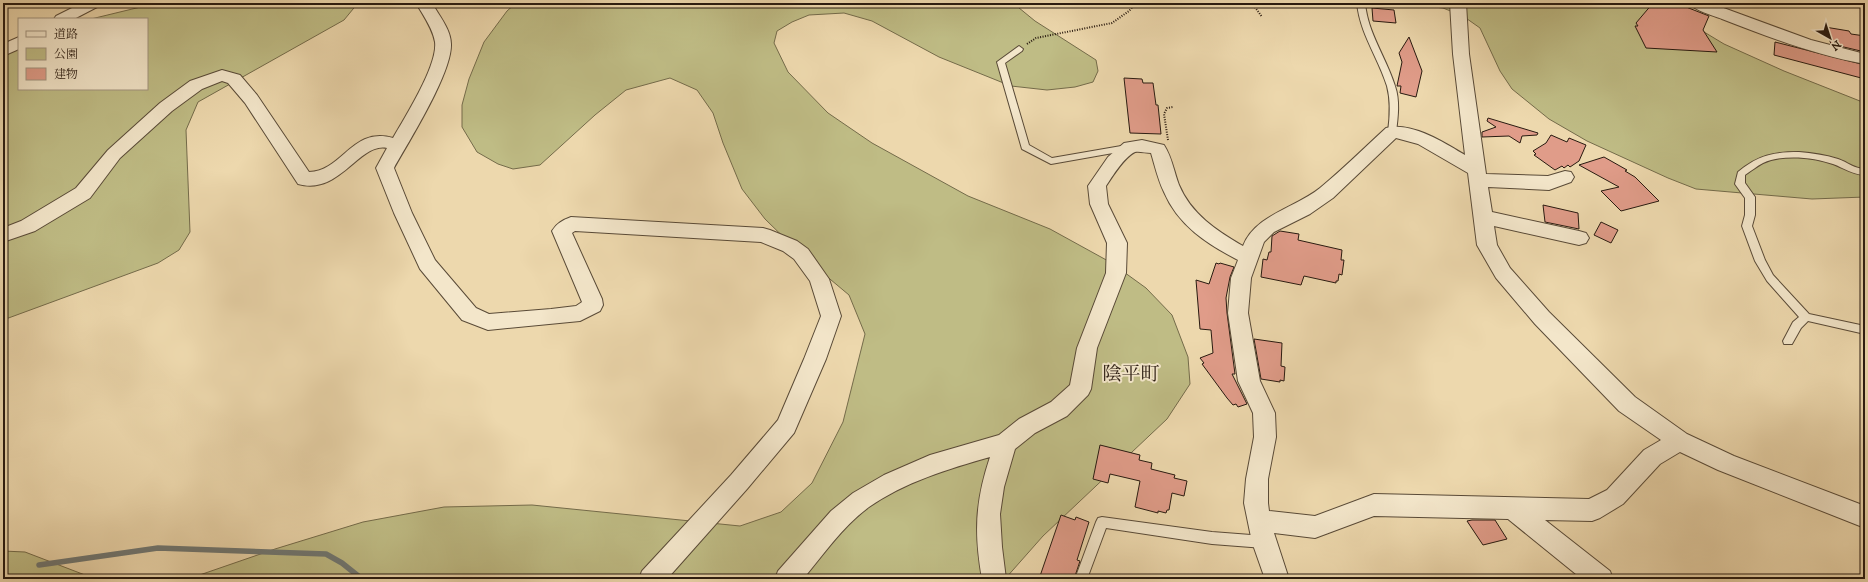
<svg xmlns="http://www.w3.org/2000/svg" width="1868" height="582" viewBox="0 0 1868 582" font-family="'IM FELL DW Pica','Noto Serif JP',serif">
  <style>
    .green { fill: #bfbc85; stroke: #746b4a }
    .lines { fill: none; stroke-linecap: round; stroke-linejoin: round }
    .stream { stroke: #707874; stroke-width: 5.5 }
    .building { fill: #e09c89; stroke: #281a10 }
    .lane-casing { stroke: #594a37; stroke-width: 2 }
    .street-casing { stroke: #594a37; stroke-width: 2 }
    .path { stroke: #281a10; stroke-width: 2; stroke-dasharray: 1 1.5; stroke-linecap: butt }
    .lane { fill: #f3e6ca; fill-rule: evenodd }
    .street { fill: #f3e6ca; fill-rule: evenodd }
    .labels { text-anchor: middle; stroke-width: 4; stroke-linejoin: round; paint-order: stroke }
    .quarter-label { font-size: 19px; fill: #281a10; stroke: #f3e6ca }
  </style>
  <rect width="100%" height="100%" fill="#edd8ad"/>
  <filter id="stains"><feTurbulence type="fractalNoise" baseFrequency=".005" numOctaves="4"/><feColorMatrix values="0 0 0 0 .2 0 0 0 0 .09 0 0 0 0 .02 0 0 0 .5 -.17"/></filter>
  <radialGradient id="worn" r=".72"><stop offset=".6" stop-color="#630" stop-opacity="0"/><stop offset="1" stop-color="#630" stop-opacity=".3"/></radialGradient>
  <g class="green">
    <polygon points="157,3 358,3 344,20 198,102 186,130 190,232 179,250 158,263 3,320 3,45 19,40 19,89 147,89 147,19 91,19"/>
    <polygon points="516,3 1013,3 1035,21 1096,60 1098,71 1093,82 1075,87 1047,90 1011,86 939,57 872,21 844,13 809,15 792,22 777,31 774,43 788,72 828,113 872,143 968,196 1050,229 1110,262 1146,288 1172,315 1188,357 1190,384 1167,419 1043,536 1005,579 188,579 275,549 363,522 444,507 532,505 740,526 781,512 812,483 843,422 865,334 849,295 806,259 765,219 742,189 723,143 713,113 697,90 670,78 626,90 595,115 540,165 513,169 498,164 477,152 462,127 462,105 469,79 484,42 507,11"/>
    <polygon points="1381,3 1656,3 1724,44 1784,71 1865,103 1865,197 1812,199 1742,193 1696,189 1668,178 1587,141 1549,119 1512,89 1500,71 1480,28 1463,16 1443,8 1408,4"/>
    <polygon points="3,551 25,552 85,575 98,579 3,579"/>
  </g>
  <g class="lines">
    <polyline class="stream" points="39,565 158,548 326,554 342,563 362,579"/>
  </g>
  <g class="building">
    <polygon points="1653,3 1676,3 1709,16 1703,30 1717,52 1646,48 1635,26 1638,26 1636,23"/>
    <polygon points="1372,8 1394,10 1396,23 1373,21"/>
    <polygon points="1825,27 1849,31 1851,34 1865,36 1865,52 1831,44"/>
    <polygon points="1409,37 1422,71 1416,97 1400,93 1401,86 1397,86 1402,62 1399,53"/>
    <polygon points="1775,42 1865,65 1865,79 1774,55"/>
    <polygon points="1124,78 1142,79 1143,83 1153,83 1156,105 1158,105 1161,134 1130,133"/>
    <polygon points="1488,118 1538,133 1537,135 1522,136 1520,143 1509,136 1482,137 1482,132 1496,127 1487,121"/>
    <polygon points="1551,135 1567,142 1569,138 1586,145 1579,161 1570,167 1568,165 1564,168 1562,166 1555,170 1534,155 1536,154 1533,151 1546,143"/>
    <polygon points="1604,157 1627,170 1625,171 1635,177 1659,201 1621,211 1601,191 1619,187 1579,165"/>
    <polygon points="1543,205 1578,213 1579,229 1545,222"/>
    <polygon points="1601,222 1618,230 1611,243 1594,235"/>
    <polygon points="1280,231 1299,234 1298,240 1342,250 1341,260 1344,260 1342,275 1339,274 1338,281 1336,281 1336,283 1304,276 1301,285 1261,277 1263,259 1267,260 1269,252 1271,252 1272,236"/>
    <polygon points="1216,263 1219,264 1220,263 1234,267 1230,277 1226,298 1227,313 1235,374 1232,374 1247,404 1238,407 1236,404 1233,405 1227,398 1202,364 1204,363 1200,358 1213,353 1211,330 1200,329 1196,280 1209,284"/>
    <polygon points="1254,339 1282,343 1281,366 1285,367 1284,381 1280,380 1280,382 1261,379"/>
    <polygon points="1100,445 1140,455 1139,460 1152,463 1151,469 1175,475 1174,478 1187,481 1184,496 1172,493 1169,510 1167,510 1166,513 1158,511 1158,513 1135,507 1140,481 1110,474 1108,483 1093,479"/>
    <polygon points="1061,515 1075,520 1076,517 1089,522 1077,560 1080,561 1074,579 1039,579"/>
    <polygon points="1472,520 1495,520 1507,539 1483,545 1467,521"/>
  </g>
  <g class="lines">
    <g class="lane-casing">
      <g id="lane">
        <path d="M1357,3h8c3,31 21,54 30,83 5,14 3,31 1,46l-4,3 -4,-3c2,-15 3,-31 -1,-46 -9,-29 -27,-52 -30,-83z"/>
        <polygon points="1019,46 1023,49 1022,51 1005,63 1029,145 1052,158 1127,145 1131,148 1130,150 1051,164 1022,149 997,62"/>
        <path d="M1799,152c13,1 26,3 39,7 9,3 17,10 27,10v6c-12,0 -21,-7 -32,-11 -20,-7 -50,-10 -70,-1 -6,3 -12,8 -18,12v8l10,14v18l-3,11 13,34 8,15 36,39 56,12v8l-57,-13 -7,7 -9,16h-8l-1,-3 10,-19 6,-5 -32,-36 -12,-20 -13,-35 3,-11v-17l-10,-14 3,-12c20,-17 36,-20 61,-20z"/>
        <polygon points="1102,517 1212,532 1264,536 1268,538 1270,542 1268,546 1264,548 1212,544 1106,528 1087,579 1075,579 1096,522 1098,518"/>
      </g>
    </g>
    <g class="street-casing">
      <g id="street">
        <polygon points="82,3 102,3 99,6 74,19 54,19 56,16"/>
        <path d="M421,3h16l-2,5c6,10 16,23 16,36 1,29 -42,97 -57,124l18,45 23,47 41,48 13,6 62,-5 25,-3 6,-4 -30,-71c5,-8 11,-11 19,-14l192,11 7,2 27,11 11,8 21,30 12,37 -15,43 -32,74 -47,56 -80,90h-28l3,-8 89,-96 47,-55 26,-61 17,-43 -11,-35 -16,-22 -11,-8 -22,-9 -186,-11 -3,2 30,66 1,6 -3,6 -20,10 -92,9 -26,-10 -42,-51 -26,-56 -18,-45 11,-20c-28,-6 -47,48 -89,36l-53,-81 -17,-20 -6,-2 -20,8 -30,22 -52,47 -30,40 -55,33 -32,11v-14l18,-7 55,-33 32,-38 52,-47 30,-22 32,-11 18,5 17,20 52,77c34,-1 43,-46 84,-34 12,-21 45,-73 42,-96 -2,-12 -10,-24 -16,-34z"/>
        <path d="M1450,3h16l3,51 17,120 62,2 17,-5 6,1 3,5 -3,5 -22,8 -61,-3 4,25 87,19 7,2 3,5 -3,5 -7,2 -85,-19 3,19 13,23 39,44 86,85 52,37 47,22 131,50v22l-147,-58 -38,-18 -20,12 -37,40 -23,14 -8,3 -47,-1 65,51 3,8h-31l-74,-60 -134,-3 -59,22 -41,-5 15,46h-24l-13,-37 -8,-39 2,-24 8,-42 -1,-24 -15,-32 -10,-68 3,-35 7,-18c-31,-16 -60,-35 -74,-68 -6,-12 -9,-26 -13,-39 -5,0 -12,-2 -16,-1 -11,5 -23,25 -29,34l2,18 19,39 -1,30 -29,75 -6,41 -3,6 -21,21 -32,17 -20,16 -11,38 -4,27 2,33 4,32h-24c-8,-46 -7,-77 8,-122 -42,12 -85,25 -121,50 -26,19 -46,48 -66,72h-28l3,-8 53,-60 22,-18 31,-18 46,-20 69,-20 20,-16 32,-17 19,-17 7,-37 29,-75 1,-30 -17,-39 -2,-18 20,-29 16,-14 18,-3 22,5c8,12 10,27 15,40 12,29 38,46 64,61 12,-31 52,-38 77,-58 23,-19 44,-40 66,-60 25,-7 59,15 79,27l-12,-101zM1396,138l22,6 50,29 9,72 19,33 39,46 84,87 42,29 -17,10 -37,40 -18,9 -215,-5 -59,22 -46,-5 -1,-8v-24l8,-42 -1,-24 -15,-32 -12,-68 3,-35 13,-36 10,-10 36,-18 23,-16z"/>
        <path d="M1689,3h21l101,37 54,14v10c-49,-9 -97,-27 -143,-45 -10,-4 -27,-8 -33,-16z"/>
        <polygon points="19,37 19,49 3,56 3,44"/>
      </g>
    </g>
    <g class="path">
      <polyline points="1252,3 1262,17"/>
      <polyline points="1027,44 1036,38 1112,23 1129,11 1136,3"/>
      <polyline points="1168,140 1164,114 1167,108 1173,107"/>
    </g>
    <use href="#lane" class="lane"/>
    <use href="#street" class="street"/>
  </g>
  <g class="labels">
    <g class="quarter-label">
      <text x="1131" y="380">陰平町</text>
    </g>
  </g>
  <rect width="1868" height="582" fill="none" stroke="#edd8ad" stroke-width="16"/>
  <rect x="4" y="4" width="1860" height="574" fill="none" stroke="#281a10" stroke-width="2"/>
  <rect x="8" y="8" width="1852" height="566" fill="none" stroke="#281a10"/>
  <rect x="18" y="18" width="130" height="72" fill="#f3e6ca" stroke="#a29480"/>
  <rect x="26" y="31" width="20" height="6" fill="#f3e6ca" stroke="#a29480"/>
  <text x="54" y="38" font-size="12" fill="#281a10">道路</text>
  <rect x="26" y="48" width="20" height="12" fill="#bfbc85" stroke="#a29480"/>
  <text x="54" y="58" font-size="12" fill="#281a10">公園</text>
  <rect x="26" y="68" width="20" height="12" fill="#e09c89" stroke="#a29480"/>
  <text x="54" y="78" font-size="12" fill="#281a10">建物</text>
  <g transform="translate(1830 38) rotate(141)" stroke="#f3e6ca" stroke-width="3" paint-order="stroke">
  <path d="M0-3L7 15L0 10L-7 15Z" fill="#281a10"/>
  <text y="-6" font-size="11" font-weight="bold" text-anchor="middle" fill="#281a10">N</text>
  </g>
  <rect width="100%" height="100%" filter="url(#stains)"/>
  <rect width="100%" height="100%" fill="url(#worn)"/>
</svg>
